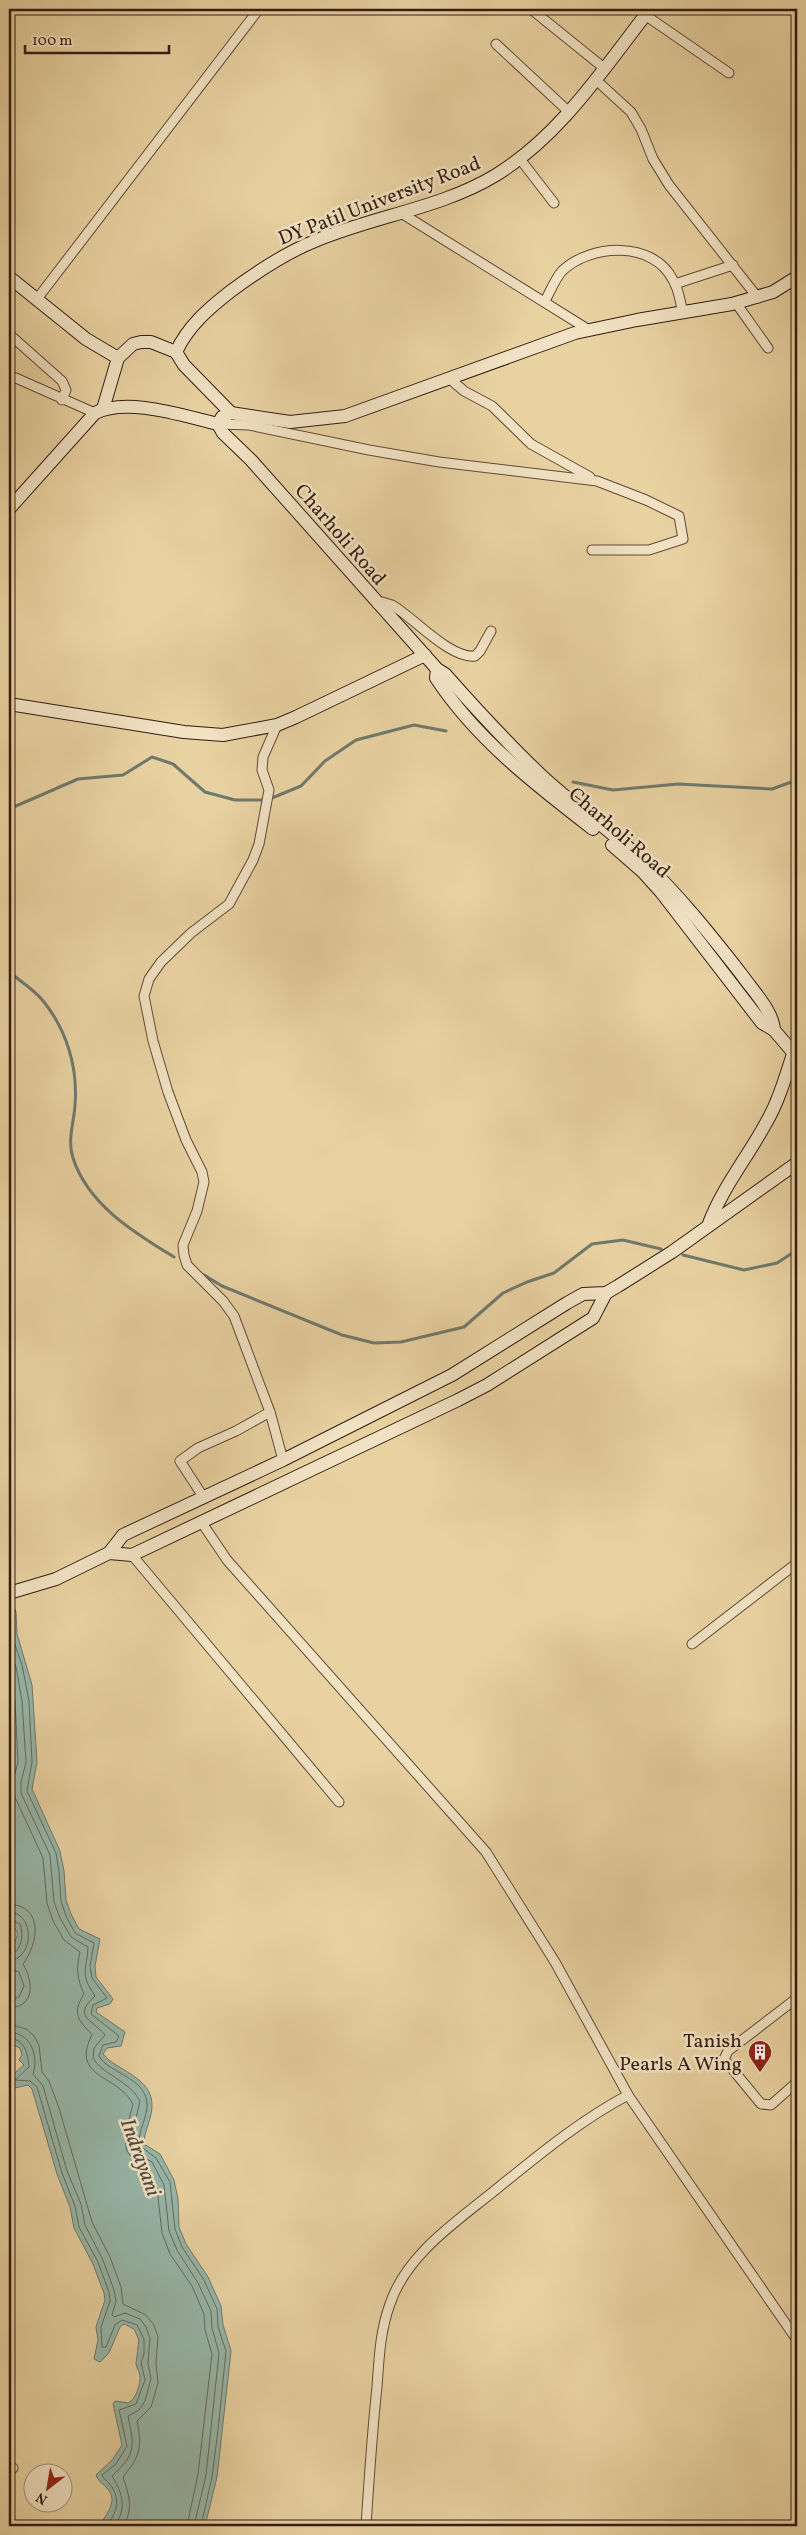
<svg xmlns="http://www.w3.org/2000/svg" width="806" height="2535" viewBox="0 0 806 2535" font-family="Vollkorn,serif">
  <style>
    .water { fill: #97b7a9; stroke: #70796d }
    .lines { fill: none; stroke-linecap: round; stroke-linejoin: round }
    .shore { stroke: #666a5e; stroke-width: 1 }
    .stream { stroke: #70796d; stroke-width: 3 }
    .street-casing { stroke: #624a37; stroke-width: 11 }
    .secondary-casing { stroke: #351c13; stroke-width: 14 }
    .street { stroke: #f1e2c3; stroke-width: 9 }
    .secondary { stroke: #f1e2c3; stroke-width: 12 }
    .labels { text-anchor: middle; stroke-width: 5; stroke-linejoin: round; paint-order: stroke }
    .street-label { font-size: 20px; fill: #351c13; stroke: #f1e2c3 }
    .poi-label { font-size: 20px; fill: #351c13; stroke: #f1e2c3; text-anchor: end }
    .water-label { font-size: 21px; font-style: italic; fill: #524a40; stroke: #f1e2c3 }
  </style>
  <rect width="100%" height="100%" fill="#e9d2a2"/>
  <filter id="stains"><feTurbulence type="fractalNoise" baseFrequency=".004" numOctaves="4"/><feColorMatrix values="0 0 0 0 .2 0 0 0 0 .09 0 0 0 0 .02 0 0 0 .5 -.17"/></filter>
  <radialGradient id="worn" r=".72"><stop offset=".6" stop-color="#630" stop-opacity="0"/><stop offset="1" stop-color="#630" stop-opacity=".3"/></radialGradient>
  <path class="water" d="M9,1590l7,22 1,22 15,51 5,77 -5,27 28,62 4,20 2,29 5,14 8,15 21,10 -5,27 1,11 17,22 -3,5 -13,4 -1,4 29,20 -4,14 -14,2 -4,6c12,16 50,23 49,52 0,13 -8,25 -8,38l16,10 14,26 4,19 1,28 7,17 22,33 13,29 2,19 8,26 -14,126 -12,49h-106c7,-12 21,-25 7,-39 -5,-5 -8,-6 -10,-12l16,-15 10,-15 -9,-41 2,-3 13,2c8,-3 13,-20 12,-28 -1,-4 -4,-8 -4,-12 1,-5 2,-19 3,-23l-5,-11 -10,-5 -4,3 -11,26 -9,9 -6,-3 4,-19 -2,-13 9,-27 -1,-7 -11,-29 -19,-36 -4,-21 -13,-33 -25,-85 -4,-4 -13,3 -6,-4v-6l15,-13 -5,-5 3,-5 -2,-7 -11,-5v-53l4,-4c-3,-10 -5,-19 -4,-31 1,-15 18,-18 0,-33z"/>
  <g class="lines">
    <g class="shore">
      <path d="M9,1606l3,30 10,29 7,36 3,61 -5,29 29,62 3,19 2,29 5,15 9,17 19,10 -4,23 2,12 15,20 -14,7 -2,9 28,22 -3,6 -13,3 -4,11c9,17 46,21 48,47 1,14 -9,27 -8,42l17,13 14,24 5,47 7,18 22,33 13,29 1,18 8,24 -8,79 -6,47 -11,49"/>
      <path d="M9,1647l7,20 6,34 4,61 -5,20v11l29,62 4,47 6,16 11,19 17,10c-1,24 -9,25 7,49 -23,21 -3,23 10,39l-11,13 -1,10c8,16 36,22 47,43l-7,30v16l4,6 15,9 12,23 5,46 8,19 21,33 13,28 1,17 7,25 -13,122 -12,51"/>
      <path d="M9,1668l6,33 3,61 -5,19 1,14 29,63 4,45 6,18 11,19 16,12c-4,16 -3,27 4,42 -13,21 -5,26 8,41 -22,43 25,39 41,69l-7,27v18l5,8 15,10 11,21 5,45 8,21 22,32 12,28 1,16 7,24 -14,120 -11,52"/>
      <path d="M9,1904c36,2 29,40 14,60 10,17 13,43 -14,44"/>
      <path d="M9,1912c27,1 25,47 0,49"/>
      <path d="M9,1918l11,6c4,10 2,29 -11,31"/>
      <polyline points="9,1968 19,1972 24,1986 19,1997 9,2001"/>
      <path d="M9,2024l17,5 8,7 5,9 3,27 7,9 10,27 33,114 18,35 11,30 2,17 23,11 8,10 4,12 -2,26 2,20 -7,24 -14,14c5,26 4,34 -14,56 6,18 11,32 0,49"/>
      <path d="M9,2032c22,1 30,24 24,42l10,12 24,85 14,33 4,21 18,35 11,30 2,11 -4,14 2,2 11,-4 15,6 6,8 4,11 -2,25 3,16 -6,22 -6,9 -11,6c6,31 9,37 -16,60 10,16 16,33 2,50"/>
      <path d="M9,2038c16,1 19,16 20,29l-14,13 15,1 7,6 25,86 13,33 4,21 19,35 11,30 1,9 -9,26 1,20h4l9,-22 7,-5 15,5 7,14v15l-3,9 4,17 -9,24 -17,6 8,36 -11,18 -14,11c2,5 7,7 10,12 9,14 4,29 -7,39"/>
    </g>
    <g class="stream">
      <polyline points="573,782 613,790 678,784 772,789 797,780"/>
      <polyline points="9,809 78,779 123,775 152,757 173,764 205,792 235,800 267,800 301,786 325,761 356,740 414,725 446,731"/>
      <path d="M9,972c11,9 26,18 35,30 23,29 34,66 31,103 -1,18 -8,35 -2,53 15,47 62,75 101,99"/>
      <polyline points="683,1255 744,1270 777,1263 797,1250"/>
      <polyline points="204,1275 222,1286 342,1335 374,1343 401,1342 464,1327 503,1293 527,1282 554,1273 592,1244 623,1240 661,1249"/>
    </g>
    <g class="street-casing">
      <g id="street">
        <polyline points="531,9 604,68"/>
        <polyline points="645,15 729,73"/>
        <polyline points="496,44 569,112"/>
        <polyline points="595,79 631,112 641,129 653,159 669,185 758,298"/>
        <polyline points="520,159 554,203"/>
        <polyline points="401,213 589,330"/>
        <polyline points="675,284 733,265"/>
        <polyline points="37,299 259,9"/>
        <path d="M545,301c5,-9 10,-22 17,-30 28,-27 91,-31 111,9 6,9 7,22 10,33"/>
        <polyline points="736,303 768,348"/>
        <polyline points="9,334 62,381 66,390 62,400"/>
        <polyline points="9,375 95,413"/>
        <polyline points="449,378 464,391 492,406 531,444 590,477"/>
        <polyline points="218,424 249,425 369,450 439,462 597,481 646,500 679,516 683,539 649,550 592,550"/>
        <path d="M377,604l5,-2 10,3c21,12 58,54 83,51l5,-5 11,-20"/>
        <polyline points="277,725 263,757 262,770 269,790 259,844 253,860 229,904 191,933 161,962 149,979 144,996 153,1041 168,1092 186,1140 202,1172 204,1182 197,1211 183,1245 184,1255 187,1265 223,1301 234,1316 270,1412 283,1460"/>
        <polyline points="204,1498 180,1461 198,1448 236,1431 270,1412"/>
        <polyline points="202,1523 227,1560 486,1852 555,1962 628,2095"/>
        <polyline points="132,1555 339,1802"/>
        <polyline points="692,1644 797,1563"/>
        <polyline points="797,1998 728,2051 724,2059 761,2104 771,2105 797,2082"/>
        <polyline points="9,2471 13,2468"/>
        <path d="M366,2526c3,-46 6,-93 11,-139 2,-28 3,-56 13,-83 17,-51 69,-84 109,-117 42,-34 82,-67 129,-92l169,245"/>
      </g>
    </g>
    <g class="secondary-casing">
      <g id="secondary">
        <polyline points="9,277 86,339 118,358 103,409"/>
        <path d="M176,352c12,-26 33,-44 55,-61 27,-20 54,-38 84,-50 59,-25 127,-33 181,-66 65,-40 108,-107 154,-166"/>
        <polyline points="118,358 133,344 141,342 151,342 176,352 184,365 231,413"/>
        <path d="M218,424l5,9 28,27 186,209 8,5c31,35 62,69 96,101 32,30 68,54 99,83 38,36 70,76 102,117 11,16 31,36 32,55"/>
        <polyline points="218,424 222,417 231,413 290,422 345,416 575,333 637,320 732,304 773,292 797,277"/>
        <path d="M9,509l86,-96c33,-16 88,3 123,11"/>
        <path d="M437,669l-1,9c40,61 100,107 157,151"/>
        <polyline points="9,704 184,732 223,735 277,725 296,717 425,655"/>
        <polyline points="612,845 643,872 661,892 762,1023 774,1030 797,1057"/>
        <path d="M708,1226c14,-38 39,-68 58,-103 13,-22 20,-48 28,-72"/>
        <polyline points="109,1553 132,1555 458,1400 487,1385 593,1318 606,1293"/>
        <polyline points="9,1593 56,1579 109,1553 123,1535 283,1460 452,1375 567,1303 583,1294 606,1293 618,1286 672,1252 797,1163"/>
      </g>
    </g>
    <use href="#street" class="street"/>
    <use href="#secondary" class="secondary"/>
  </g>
  <defs>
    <g id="building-pin" transform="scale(1.25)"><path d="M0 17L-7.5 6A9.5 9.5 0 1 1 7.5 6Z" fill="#8f2418" stroke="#f1e2c3"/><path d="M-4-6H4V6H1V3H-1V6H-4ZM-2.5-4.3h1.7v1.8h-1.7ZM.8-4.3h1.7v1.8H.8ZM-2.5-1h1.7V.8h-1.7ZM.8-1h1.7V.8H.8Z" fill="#fff"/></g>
  </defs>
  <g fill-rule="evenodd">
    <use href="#building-pin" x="760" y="2052"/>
  </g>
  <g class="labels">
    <g class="street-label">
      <text transform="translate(379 200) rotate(-21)" y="7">DY Patil University Road</text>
      <text transform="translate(341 534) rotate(49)" y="7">Charholi Road</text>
      <text transform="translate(620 832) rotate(41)" y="7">Charholi Road</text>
    </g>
    <g class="poi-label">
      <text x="742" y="2047">Tanish<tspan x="742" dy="23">Pearls A Wing</tspan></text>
    </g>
    <g class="water-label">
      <text transform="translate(141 2157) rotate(70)" y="7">Indrayani</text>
    </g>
  </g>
  <rect width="806" height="2535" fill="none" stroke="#e9d2a2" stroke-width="30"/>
  <rect x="10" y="10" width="786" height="2515" fill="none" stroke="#351c13" stroke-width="2.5"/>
  <rect x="15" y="15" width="776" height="2505" fill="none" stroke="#351c13"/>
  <g transform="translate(48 2488) rotate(211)"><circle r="24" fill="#f1e2c3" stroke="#a6937d"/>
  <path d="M0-4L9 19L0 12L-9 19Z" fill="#8f2418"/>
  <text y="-8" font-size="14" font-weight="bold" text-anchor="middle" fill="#351c13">N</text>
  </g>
  <path d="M25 45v8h144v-8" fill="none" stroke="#351c13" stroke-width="2.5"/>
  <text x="32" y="45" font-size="15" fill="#351c13" stroke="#f1e2c3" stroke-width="4" paint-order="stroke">100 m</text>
  <rect width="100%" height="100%" filter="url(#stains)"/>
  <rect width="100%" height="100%" fill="url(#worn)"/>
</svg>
